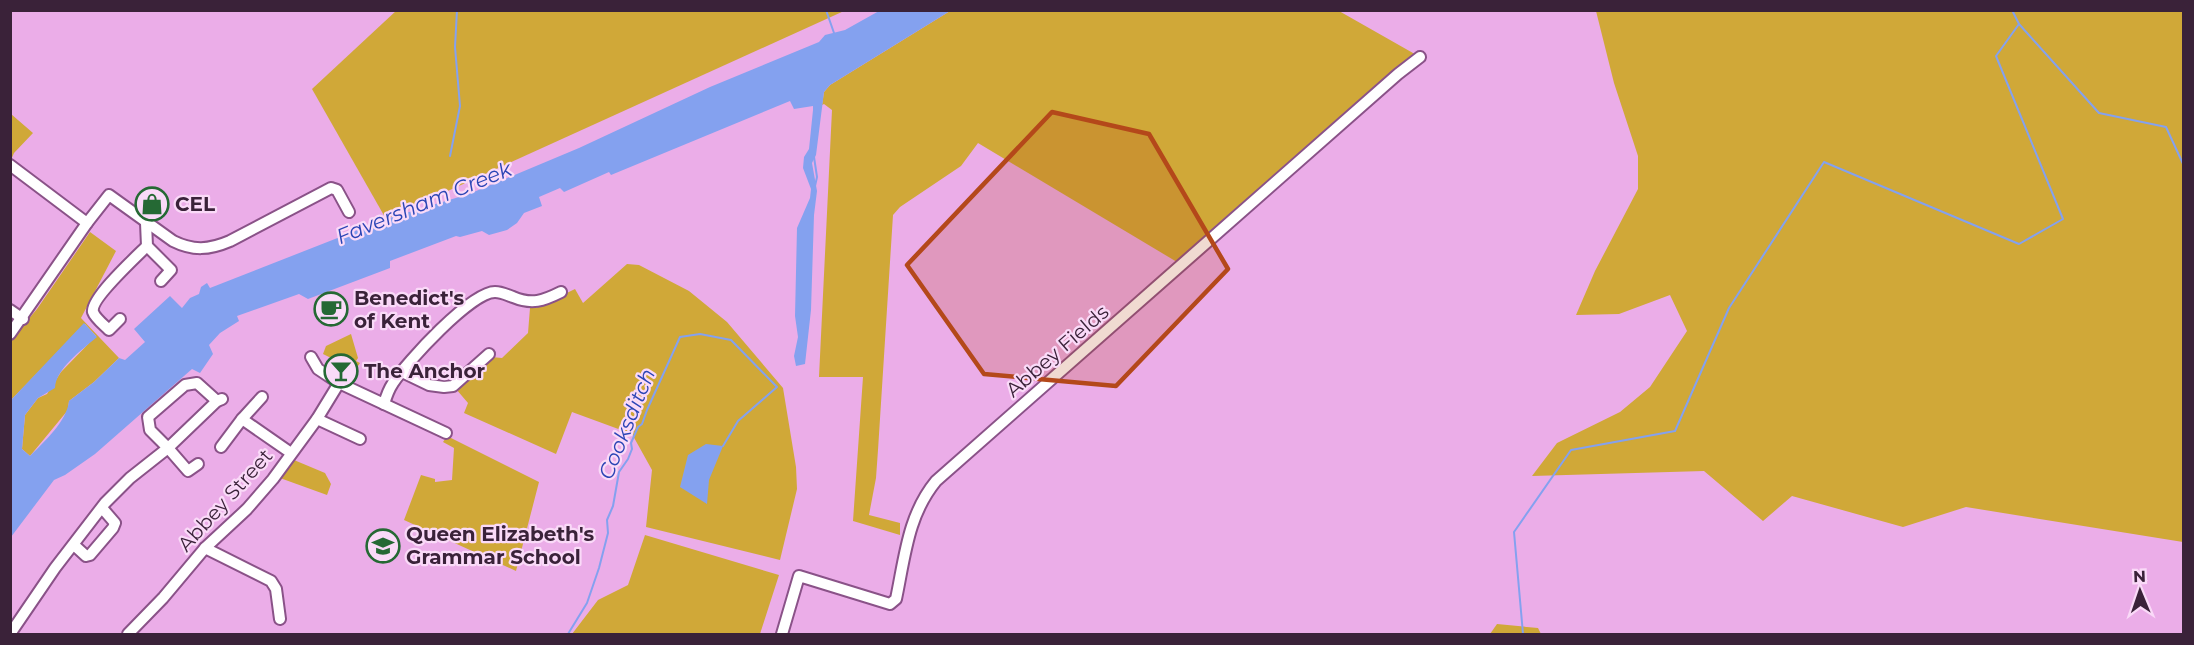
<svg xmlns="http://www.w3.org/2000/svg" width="2194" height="645" viewBox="0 0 2194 645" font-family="Montserrat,sans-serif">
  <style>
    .green { fill: #d0a838 }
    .water { fill: #84a1ef }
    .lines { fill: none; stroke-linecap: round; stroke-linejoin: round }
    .stream { stroke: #84a1ef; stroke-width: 2 }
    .minor-casing { stroke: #8a5288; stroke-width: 14 }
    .minor { stroke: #fff; stroke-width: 10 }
    .marked { fill: #b4481a; fill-opacity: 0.2; stroke: #b4481a; stroke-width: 4.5; stroke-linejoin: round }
    .labels { text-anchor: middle; stroke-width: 4.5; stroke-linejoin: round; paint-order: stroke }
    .poi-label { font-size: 20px; font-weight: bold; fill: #3a2239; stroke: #fadaf8; text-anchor: start }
    .street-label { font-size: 20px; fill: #3a2239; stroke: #fadaf8 }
    .water-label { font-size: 21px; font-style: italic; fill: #2b45b5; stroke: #fadaf8 }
  </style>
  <rect width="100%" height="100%" fill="#ebade8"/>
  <g class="green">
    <polygon points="397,10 844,10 844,11 386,219 312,89"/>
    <polygon points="950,11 1339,11 1420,57 1182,265 978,143 961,166 900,207 893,215 878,450 876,478 869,515 900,523 900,535 853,521 863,377 819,377 832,110 824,104 822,105 824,92 830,85"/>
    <polygon points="1596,11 2183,11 2183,542 1966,507 1903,527 1792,496 1763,521 1704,471 1532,476 1557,443 1620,412 1650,387 1687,331 1670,295 1619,314 1576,315 1595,271 1638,189 1638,156 1614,83"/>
    <polygon points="11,114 33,133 14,153 11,160"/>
    <polygon points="90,232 116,251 81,318 119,358 94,382 69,401 68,410 30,456 22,449 25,415 38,398 47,394 61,372 96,336 85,324 11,400 10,341 37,309"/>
    <polygon points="627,264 639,265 689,291 727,322 783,388 796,467 797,489 780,560 646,527 652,470 632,434 572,412 556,454 464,413 468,403 456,389 491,357 502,358 528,333 530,308 536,308 575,289 583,303"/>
    <polygon points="351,334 358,358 356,361 360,363 358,366 344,358 339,362 323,354 326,346"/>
    <polygon points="447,436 539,482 516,571 404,520 421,475 435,479 435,482 452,480 454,448 443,442"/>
    <polygon points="294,460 325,473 331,484 327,495 280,478"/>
    <polygon points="645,535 779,575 760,634 572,634 598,600 628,585"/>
    <polygon points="1497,624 1538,628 1541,634 1490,634"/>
  </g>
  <g class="water">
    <path d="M879,11h71l-120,74 -6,7 -8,63 -4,8 5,28 -3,24 -3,95 -6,54 -9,2 -2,-10 4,-19 -3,-21 2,-88 13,-30 1,-9 -8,-21 1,-11 5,-8 4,-39v-4l-19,3 -4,-8 -179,74 -2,-3 -45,20 -4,-4 -21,9 3,9 -18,7 -7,10 -10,7 -18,5 -7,-4 -22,6 -4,-1 -66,25v7l-82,31 -9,-5 -62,22 2,5 -19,12 -11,12 4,9 -13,19 -8,-4 -97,85 -30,21 -11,5 -43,57v-137l73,-77 13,14c-15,13 -41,31 -42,51l-17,10 -13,17 -3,34 8,7c14,-14 37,-35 39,-55l25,-19 25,-24 6,2 20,-18 -11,-13 36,-33 12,12 8,-10 9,-4 2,-7 6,-4 3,5 176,-69 83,-25 110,-46 131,-61 109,-45 6,-7 20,-5z"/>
    <polygon points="706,444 723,446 709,480 707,504 680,487 688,455"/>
  </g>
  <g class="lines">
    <g class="stream">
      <polyline points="826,10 834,33"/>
      <polyline points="2012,10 2019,24 2099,113 2166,127 2184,166"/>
      <polyline points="450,156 460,106 455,47 457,10"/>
      <polyline points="814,157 817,177 815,186"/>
      <polyline points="568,634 587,603 599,568 608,533 607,520 613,506 619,472 628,459 632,449 631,443 638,427 642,424 647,410 680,337 700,334 731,340 777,387 738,421 723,446"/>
      <polyline points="1523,634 1514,532 1571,450 1675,431 1729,308 1824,162 2019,244 2063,219 1996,56 2019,24"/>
    </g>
    <g class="minor-casing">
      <g id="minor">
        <polyline points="10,165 87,223"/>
        <polyline points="146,223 147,246 171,270 161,281"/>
        <polyline points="10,310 23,319"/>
        <path d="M120,319l-11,11c-5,-5 -14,-12 -16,-18 -3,-13 44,-56 54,-66"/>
        <path d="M10,334l77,-111 22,-28 64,46c20,10 36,9 57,0l101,-53 6,2 12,22"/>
        <polyline points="311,357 318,369 339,383 446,433"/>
        <polyline points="402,372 429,385 444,387 453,386 489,354"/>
        <path d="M384,404c2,-7 5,-15 9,-21 14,-21 78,-91 102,-91 7,0 12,3 18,5 19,8 30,4 48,-5"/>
        <polyline points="242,419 291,453"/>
        <polyline points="317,419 360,439"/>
        <polyline points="221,447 242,419 262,397"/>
        <polyline points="198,464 188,471 168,448 150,430 148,417 185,385 197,383 217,401"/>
        <polyline points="74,545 86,556 90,555 113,528 115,523 102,508"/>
        <polyline points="205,548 271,581 276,589 280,619"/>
        <polyline points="10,634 55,568 105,503 130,478 168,448 217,401 222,399"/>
        <polyline points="128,634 163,598 205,548 247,509 273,479 317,419 339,383"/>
        <path d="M782,634l17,-58 91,28 6,-5c9,-43 12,-84 40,-118l462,-407 22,-17"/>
      </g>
    </g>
    <use href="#minor" class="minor"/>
  </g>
  <path class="marked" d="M1052,112l97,22 79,135 -112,117 -132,-12 -77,-109z"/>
  <defs>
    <g id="shop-ring" transform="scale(1.725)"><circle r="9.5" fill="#fadaf8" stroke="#256934" stroke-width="1.5"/><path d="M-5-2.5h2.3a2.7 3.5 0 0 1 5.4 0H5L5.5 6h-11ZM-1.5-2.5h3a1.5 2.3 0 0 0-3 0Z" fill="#256934"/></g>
    <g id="cafe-ring" transform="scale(1.725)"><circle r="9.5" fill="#fadaf8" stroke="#256934" stroke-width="1.5"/><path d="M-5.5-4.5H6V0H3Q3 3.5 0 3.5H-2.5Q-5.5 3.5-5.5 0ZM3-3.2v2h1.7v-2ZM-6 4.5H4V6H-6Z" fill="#256934"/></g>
    <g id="bar-ring" transform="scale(1.725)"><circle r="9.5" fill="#fadaf8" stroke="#256934" stroke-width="1.5"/><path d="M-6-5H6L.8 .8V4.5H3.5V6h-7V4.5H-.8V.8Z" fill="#256934"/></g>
    <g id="school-ring" transform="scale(1.725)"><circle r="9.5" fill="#fadaf8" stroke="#256934" stroke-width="1.5"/><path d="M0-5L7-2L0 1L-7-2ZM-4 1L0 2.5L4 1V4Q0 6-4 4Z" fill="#256934"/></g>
  </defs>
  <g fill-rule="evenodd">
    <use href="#shop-ring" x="152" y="204"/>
    <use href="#cafe-ring" x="331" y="309"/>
    <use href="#bar-ring" x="341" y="371"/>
    <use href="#school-ring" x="383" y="546"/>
  </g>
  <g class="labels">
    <g class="poi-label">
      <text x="175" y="211">CEL</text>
      <text x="354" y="305">Benedict's<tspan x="354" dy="23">of Kent</tspan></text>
      <text x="364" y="378">The Anchor</text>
      <text x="406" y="541">Queen Elizabeth's<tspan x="406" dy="23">Grammar School</tspan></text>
    </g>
    <g class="street-label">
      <text transform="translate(1057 351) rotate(-41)" y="7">Abbey Fields</text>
      <text transform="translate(225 500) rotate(-48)" y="7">Abbey Street</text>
    </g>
    <g class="water-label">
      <text transform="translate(424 203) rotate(-22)" y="7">Faversham Creek</text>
      <text transform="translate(627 424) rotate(-68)" y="7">Cooksditch</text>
    </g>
  </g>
  <rect width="2194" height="645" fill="none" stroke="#3a2239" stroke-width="24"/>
  <g transform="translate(2140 591) rotate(358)" stroke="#fadaf8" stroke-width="4.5" paint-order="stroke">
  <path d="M0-4.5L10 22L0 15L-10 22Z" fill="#3a2239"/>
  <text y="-9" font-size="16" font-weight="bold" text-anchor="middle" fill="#3a2239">N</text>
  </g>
</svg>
